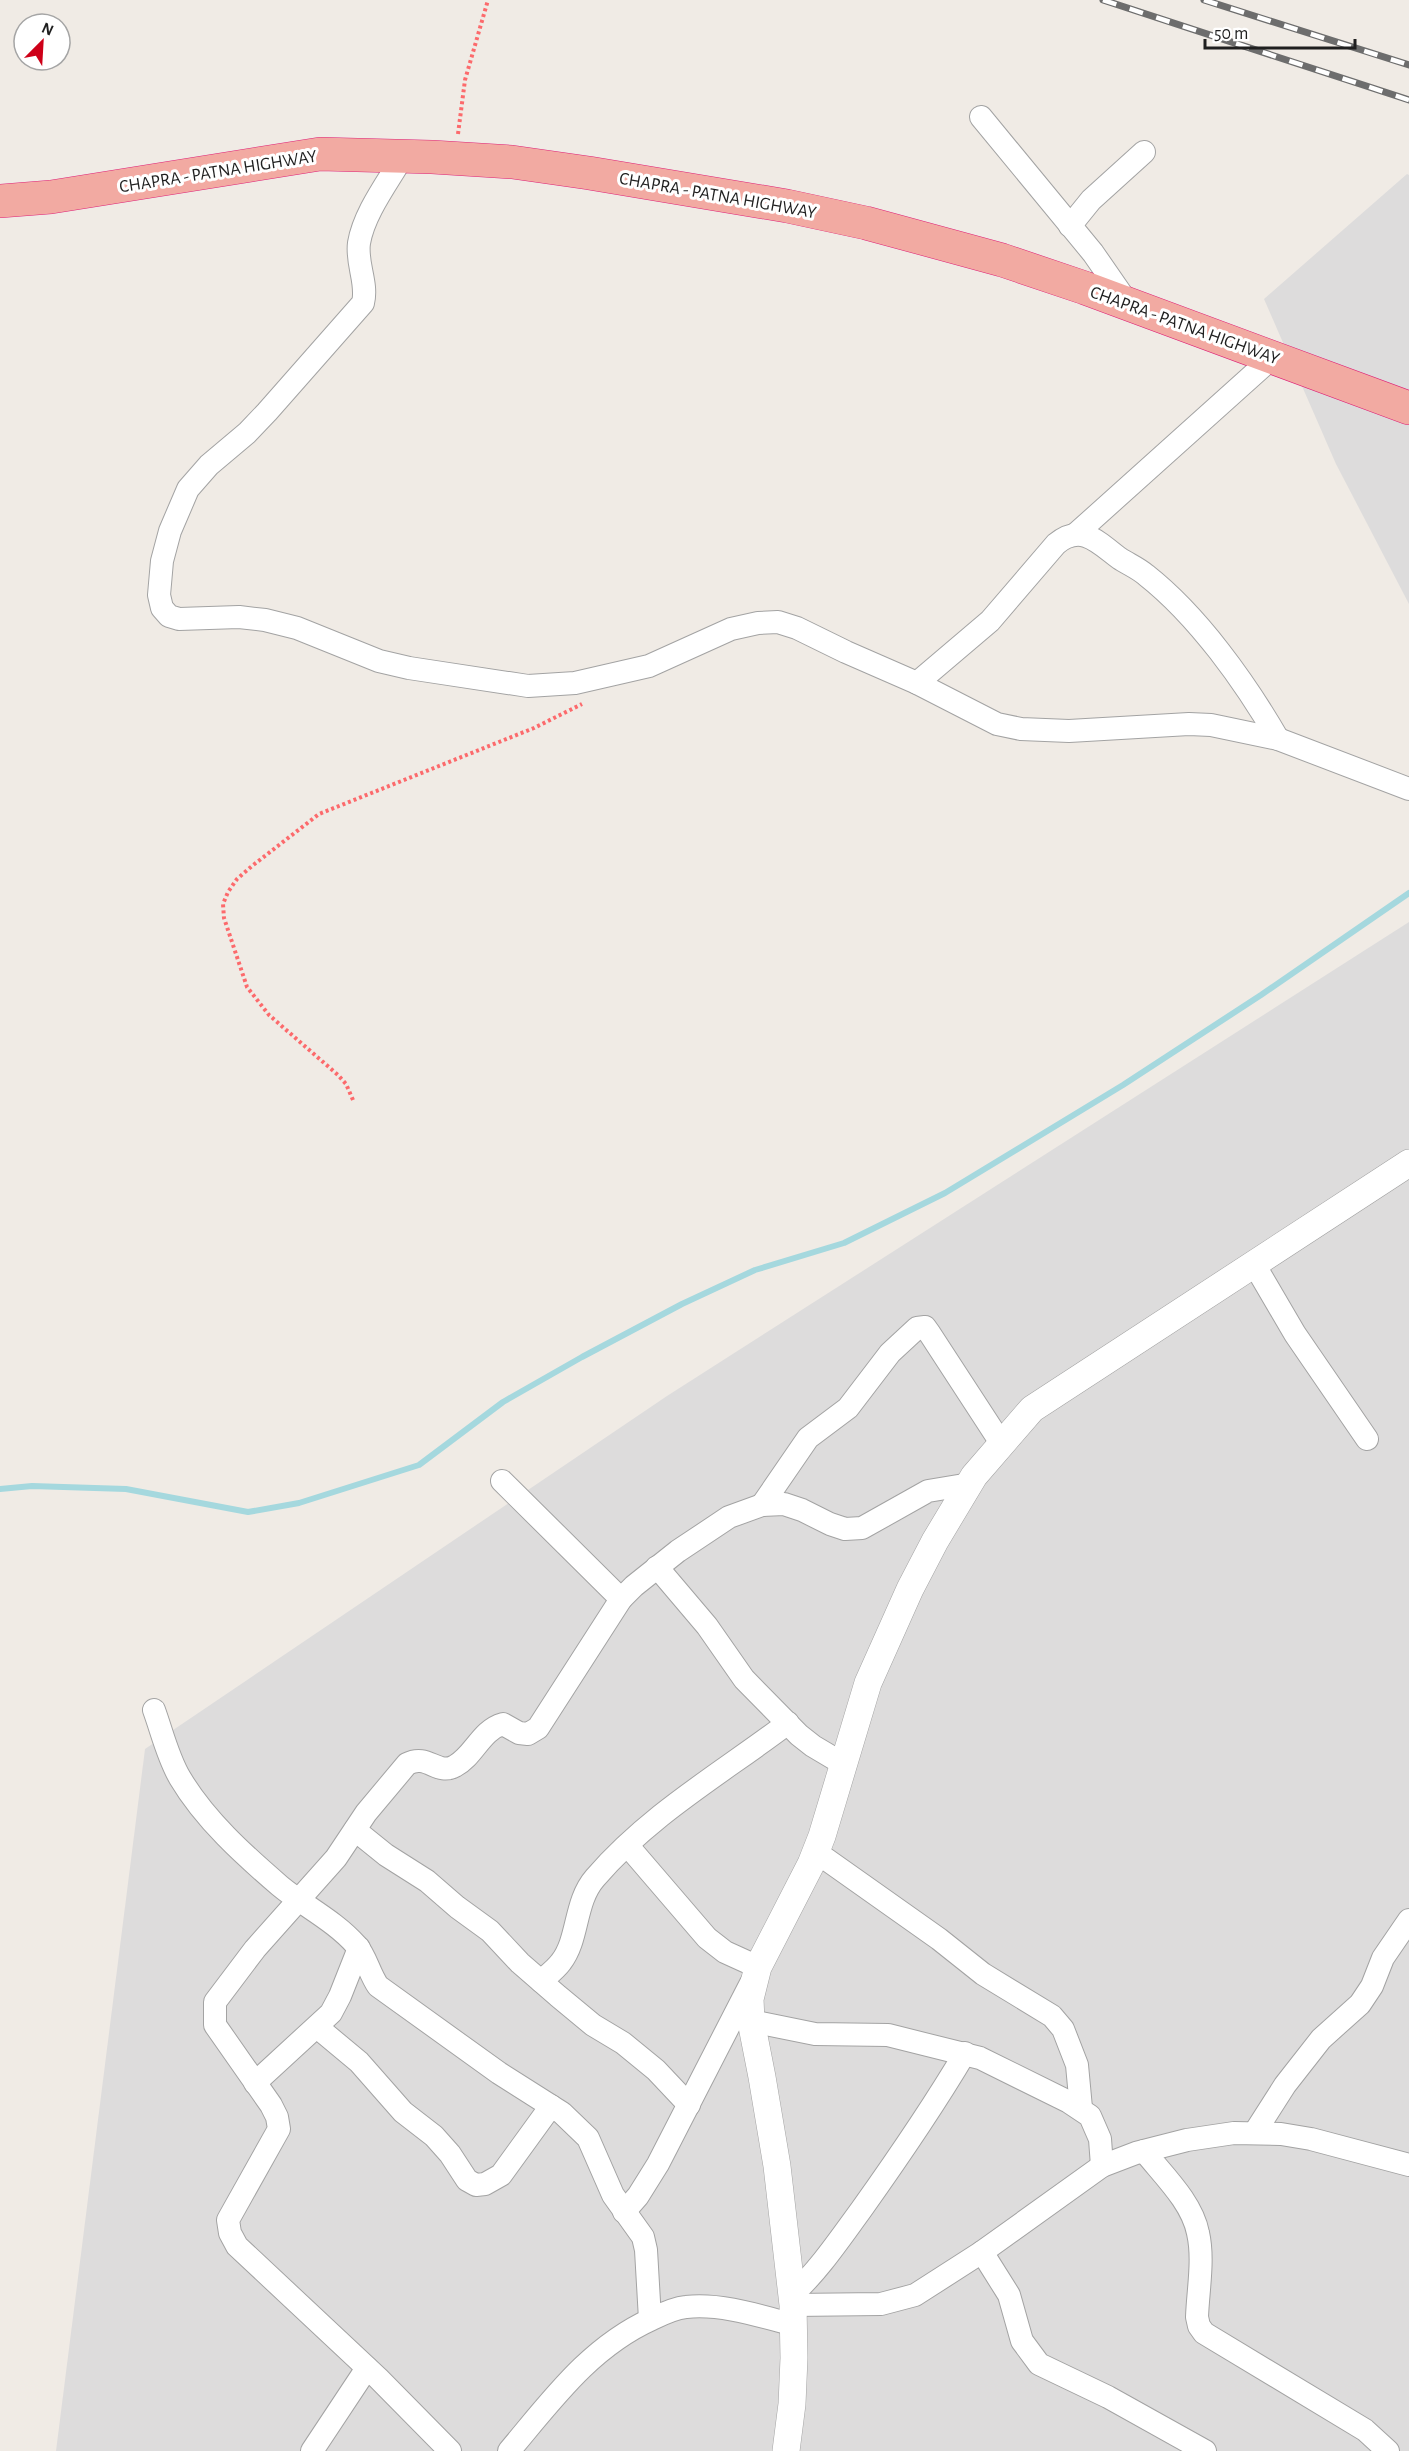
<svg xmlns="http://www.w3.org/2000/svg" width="1409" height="2451" viewBox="0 0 1409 2451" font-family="'Alegreya Sans',sans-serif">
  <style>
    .residential { fill: #dddcdc }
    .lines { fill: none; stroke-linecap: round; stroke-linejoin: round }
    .stream { stroke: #a5d8de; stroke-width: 6 }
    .minor-casing { stroke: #a3a3a3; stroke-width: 24 }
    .tertiary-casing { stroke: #a3a3a3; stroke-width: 28 }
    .trunk-casing { stroke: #de2278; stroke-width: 34 }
    .path { stroke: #fc6a6c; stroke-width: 4; stroke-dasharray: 3 3; stroke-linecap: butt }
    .minor { stroke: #fff; stroke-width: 22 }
    .tertiary { stroke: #fff; stroke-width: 27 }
    .trunk { stroke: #f2aaa2; stroke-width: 33 }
    .rail-casing { stroke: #6d6d6d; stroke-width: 7 }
    .rail { stroke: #fff; stroke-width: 4.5; stroke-dasharray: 14; stroke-linecap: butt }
    .labels { text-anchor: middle; stroke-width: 6; stroke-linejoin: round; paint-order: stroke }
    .street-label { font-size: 18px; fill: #1f1f1f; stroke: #fff }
  </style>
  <rect width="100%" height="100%" fill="#f0ebe5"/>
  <g class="residential">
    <polygon points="1407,174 1409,175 1409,604 1336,464 1264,299"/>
    <polygon points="1409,922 1409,2451 56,2451 145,1749 667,1396"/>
  </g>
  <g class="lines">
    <polyline class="stream" points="0,1489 32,1486 126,1489 248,1512 299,1503 419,1465 503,1402 582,1357 682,1304 755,1270 844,1243 945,1193 1123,1085 1261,995 1409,893"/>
    <g class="minor-casing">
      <g id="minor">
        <polyline points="981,117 1093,253 1129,305"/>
        <path d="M403,156c-15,26 -39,57 -44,87 -3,21 9,40 4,60l-96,109 -20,21 -38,32 -21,24 -18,42 -8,30 -3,34 3,13 7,8 10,3 60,-2 26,3 32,8 82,33 30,7 119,18 47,-3 74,-17 82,-37 27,-6 20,-1 19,6 49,24 71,31 80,41 24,5 48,2 120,-7 22,1 67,14 131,50"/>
        <polyline points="1070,226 1091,200 1144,152"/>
        <polyline points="1077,533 1273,357"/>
        <path d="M917,683l73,-62 66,-77c25,-21 42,-2 63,14 9,6 19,10 27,17 52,41 99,107 132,164"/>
        <polyline points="1254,1264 1295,1334 1367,1439"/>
        <polyline points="502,1481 621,1599"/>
        <polyline points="762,1505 808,1438 848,1408 890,1353 917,1328 925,1327 930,1334 1001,1443"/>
        <polyline points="657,1567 707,1626 744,1679 799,1735 813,1746 845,1765"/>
        <path d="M154,1710c8,22 14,48 26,68 25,42 64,77 100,108 24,20 55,35 76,59 10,11 13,28 22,41l121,87 63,40 26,25 25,57 30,42 3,13 4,69"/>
        <polyline points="355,1830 386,1855 427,1881 457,1907 490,1931 520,1963 558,1996 593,2025 623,2043 656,2070 689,2105"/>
        <polyline points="628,1846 707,1938 725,1952 758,1967"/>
        <polyline points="816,1852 939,1939 983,1974 1052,2016 1063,2029 1077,2065 1081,2108"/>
        <path d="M541,1981c7,-6 15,-12 20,-19 18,-23 13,-60 34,-84 55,-64 127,-105 193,-155"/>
        <polyline points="751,2021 815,2034 888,2035 980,2058 1069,2102 1090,2116 1100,2139 1102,2166"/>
        <polyline points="317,2027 359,2062 403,2112 434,2136 450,2154 467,2180 476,2185 485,2184 501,2175 551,2106"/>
        <polyline points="255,2083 331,2013 340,1996 359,1948"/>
        <polyline points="1255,2132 1285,2085 1321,2039 1360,2004 1372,1986 1383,1958 1409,1920"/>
        <path d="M1144,2151c19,24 48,51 54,82 6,26 0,57 -1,84l2,9 5,7 161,97 23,21"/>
        <polyline points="624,2212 638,2196 658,2164 751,1983"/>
        <polyline points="982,2252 1009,2295 1022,2341 1039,2364 1108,2397 1205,2451"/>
        <path d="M792,2295c27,-25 47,-55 69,-85 37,-52 72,-103 104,-157"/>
        <polyline points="793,2305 881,2304 915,2295 982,2252 1102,2166 1136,2153 1187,2140 1234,2133 1281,2134 1311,2139 1409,2165"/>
        <polyline points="312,2451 367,2368"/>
        <path d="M450,2451l-72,-73 -141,-132 -7,-13 -2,-13 51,-91 -2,-12 -6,-12 -56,-80v-23l40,-53 81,-91 30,-45 41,-49c21,-11 30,12 48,2 19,-10 26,-36 48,-42l16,9 9,1 10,-6 83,-129 13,-13 44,-35 51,-34 33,-12 22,-1 18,6 28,14 15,5 17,-1 66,-37 42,-7"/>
        <path d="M509,2451c43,-51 81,-104 143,-132 10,-5 23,-11 34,-12 35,-4 74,9 108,18"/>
      </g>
    </g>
    <g class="tertiary-casing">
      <polyline id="tertiary" points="786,2451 792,2404 794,2358 793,2305 777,2166 762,2077 751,2021 750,1999 758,1967 811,1864 822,1836 868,1683 910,1589 935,1541 974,1476 1032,1409 1409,1163"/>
    </g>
    <g class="trunk-casing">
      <polyline id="trunk" points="0,201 51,197 320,154 432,157 512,162 589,173 787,206 866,223 1002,260 1085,288 1409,408"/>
    </g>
    <g class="path">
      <polyline points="458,134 465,80 488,0"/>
      <polyline points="353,1100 346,1084 338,1075 269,1015 247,987 224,918 223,904 228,892 237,879 252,866 319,814 534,728 582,704"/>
    </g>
    <use href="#minor" class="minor"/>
    <use href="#tertiary" class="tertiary"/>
    <use href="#trunk" class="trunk"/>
    <g class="rail-casing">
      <g id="rail">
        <polyline points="1103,0 1409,100"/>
        <polyline points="1204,0 1409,65"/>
      </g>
    </g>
    <use href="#rail" class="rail"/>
  </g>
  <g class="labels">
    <g class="street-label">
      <text transform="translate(218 171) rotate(-9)" y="6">CHAPRA - PATNA HIGHWAY</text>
      <text transform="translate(718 195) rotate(10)" y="6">CHAPRA - PATNA HIGHWAY</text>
      <text transform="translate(1185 325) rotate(20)" y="6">CHAPRA - PATNA HIGHWAY</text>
    </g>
  </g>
  <g transform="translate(42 42) rotate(24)"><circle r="28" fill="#ffffff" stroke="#a5a5a5" stroke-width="1.5"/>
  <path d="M0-4.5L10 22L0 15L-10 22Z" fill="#ce0018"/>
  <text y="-9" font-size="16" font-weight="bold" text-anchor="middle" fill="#1f1f1f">N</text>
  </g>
  <path d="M1205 39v9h150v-9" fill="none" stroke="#1f1f1f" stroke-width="3"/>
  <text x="1214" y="39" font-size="18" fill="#1f1f1f" stroke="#ffffff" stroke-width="4.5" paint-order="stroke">50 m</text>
</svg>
